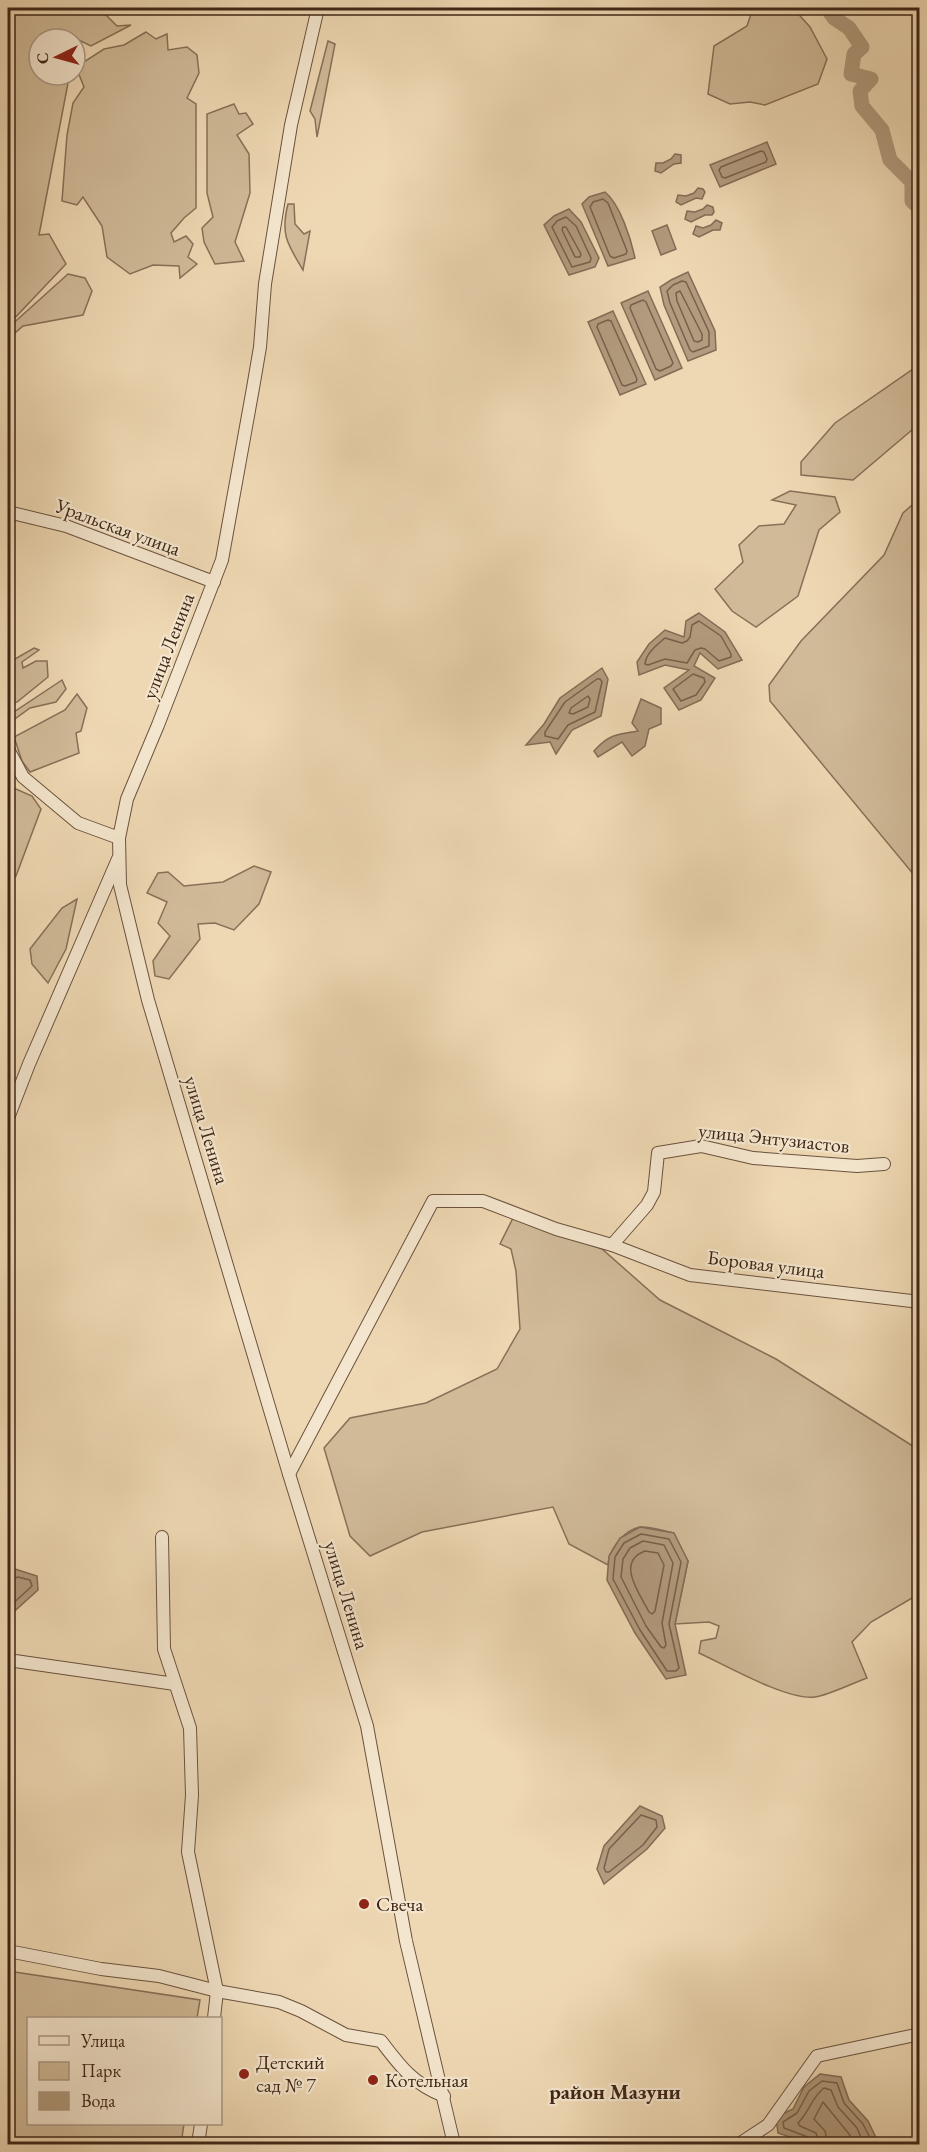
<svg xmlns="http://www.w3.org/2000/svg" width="927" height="2152" viewBox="0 0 927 2152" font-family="'EB Garamond',serif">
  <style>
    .green { fill: #d0ba98; stroke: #887058; stroke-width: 1.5 }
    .water { fill: #b29b7e; stroke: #846c55; stroke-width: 1.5 }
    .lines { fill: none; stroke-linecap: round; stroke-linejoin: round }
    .shore { stroke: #78604a; stroke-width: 1.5 }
    .river { stroke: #b29b7e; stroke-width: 15 }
    .minor-casing { stroke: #6b523e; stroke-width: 14 }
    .minor { stroke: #f4e6ce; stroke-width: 12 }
    .poi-dot { fill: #8f2418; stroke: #f4e6ce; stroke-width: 2 }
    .labels { text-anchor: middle; stroke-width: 4.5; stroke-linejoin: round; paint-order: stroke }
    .street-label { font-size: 20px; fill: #3f2617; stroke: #f4e6ce }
    .poi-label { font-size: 20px; fill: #3f2617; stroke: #f4e6ce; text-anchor: start }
    .neighbourhood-label { font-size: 21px; font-weight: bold; fill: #3f2617; stroke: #f4e6ce }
  </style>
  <rect width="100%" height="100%" fill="#eed8b3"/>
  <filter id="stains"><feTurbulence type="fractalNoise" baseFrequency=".00333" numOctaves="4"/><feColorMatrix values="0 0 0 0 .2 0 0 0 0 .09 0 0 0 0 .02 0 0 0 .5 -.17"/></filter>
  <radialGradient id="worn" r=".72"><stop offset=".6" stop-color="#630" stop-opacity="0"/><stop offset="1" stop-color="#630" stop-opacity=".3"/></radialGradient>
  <g class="green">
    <polygon points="8,8 99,8 117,26 131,25 91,46 79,40 75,42 75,39 39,39 39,75 52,75 52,83 68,83 39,235 49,234 66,264 8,325"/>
    <polygon points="753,8 793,8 810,27 827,59 818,84 765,105 750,102 730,104 708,94 714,46 747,26"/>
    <polygon points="146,32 156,39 167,34 168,50 187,47 197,55 199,73 187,98 196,104 196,208 184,218 171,233 174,242 186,236 193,244 188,257 197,264 180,278 179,266 153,265 130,274 107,257 102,226 83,197 77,205 62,201 67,135 73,103 84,87 76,67 104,49 124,45"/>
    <polygon points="328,41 335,44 317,137 315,119 310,111"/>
    <polygon points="234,104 239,114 246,113 253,124 237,135 249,154 250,193 235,242 244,261 215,264 204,242 202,228 213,217 207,193 207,114"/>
    <path d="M288,204h6l1,20 9,10 6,-3 -7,39c-15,-25 -23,-35 -15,-66z"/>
    <polygon points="68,274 85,278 92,291 83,315 23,326 8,339 8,328"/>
    <polygon points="919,365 919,424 853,480 801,475 801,462 835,423"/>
    <polygon points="790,491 835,497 840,512 819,530 798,596 756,627 732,611 715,589 743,562 739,545 759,526 784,524 796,505 772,500"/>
    <polygon points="919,499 919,881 770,701 769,685 801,641 884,555 903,513"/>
    <polygon points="34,648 39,650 22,662 23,668 36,661 47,661 48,677 17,702 8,703 8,663"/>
    <polygon points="62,680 66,689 56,702 30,708 8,724 8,716"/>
    <polygon points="77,694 87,708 81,731 76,733 79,753 30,772 22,761 14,737 65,710"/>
    <polygon points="9,786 32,796 41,809 16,876 8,882"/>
    <polygon points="254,866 271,872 259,904 234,930 215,923 198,924 200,939 169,979 155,976 153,961 170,936 158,923 167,902 147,893 158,873 168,872 184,886 223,882"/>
    <polygon points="77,899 66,949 48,983 32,964 30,949 62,908"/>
    <path d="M513,1218l89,31 58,51 116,59 143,91v144l-48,28 -19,20 15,36c-14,5 -38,17 -52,19 -27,4 -90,-32 -116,-44l2,-12 15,-3 3,-12 -10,-4 -34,2 13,-63 -15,-28c-9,-2 -23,-7 -33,-6 -16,3 -31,22 -32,38l-39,-21 -16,-37 -131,25 -52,24 -20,-20 -26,-88 26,-30 76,-15 71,-34 23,-40 -4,-58 -5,-22 -11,-5z"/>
    <polygon points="8,1971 200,2000 197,2018 28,2018 28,2124 184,2124 181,2144 8,2144"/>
  </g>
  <g class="water">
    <polygon points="767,142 776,164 720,187 710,165"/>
    <polygon points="675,154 681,155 681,163 674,164 661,173 655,171 656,163 663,163 671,159"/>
    <polygon points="698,188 703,189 705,192 702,199 696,198 681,205 676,202 678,195 686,196 694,193"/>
    <path d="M605,192c15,12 26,47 30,66l-27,8 -26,-62 7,-7z"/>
    <polygon points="707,205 713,207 714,212 712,215 705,215 691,222 685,219 687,211 695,212 703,209"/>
    <polygon points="569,209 581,222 599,258 595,267 569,275 544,225 554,216"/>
    <polygon points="716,220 722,223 720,230 713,230 699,237 693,234 696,226 703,228 711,225"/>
    <polygon points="667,225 676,249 661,255 652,231"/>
    <polygon points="688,272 715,331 716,350 688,361 664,305 660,287 671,280"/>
    <polygon points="648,291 682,368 655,380 621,303"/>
    <polygon points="613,311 646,384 620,395 588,322"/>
    <polygon points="699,613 725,632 742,660 718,669 700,653 694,666 715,678 701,700 679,710 664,688 689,670 665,665 639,675 637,662 649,644 665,630 684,637 686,621"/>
    <polygon points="602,668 608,679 601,716 572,730 556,754 550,742 526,745 544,724 560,698"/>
    <path d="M641,699l20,9v16l-12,5 -4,17 -13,10 -10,-14 -24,15 -4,-6c14,-16 23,-17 44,-20l-6,-8z"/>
    <polygon points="640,1527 674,1533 688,1561 675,1624 686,1675 666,1679 635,1633 607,1580 609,1556 620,1538"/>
    <polygon points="15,1569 37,1576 38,1590 8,1617 8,1578"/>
    <polygon points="640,1806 662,1816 665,1828 647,1849 604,1884 597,1869 604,1846"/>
    <polygon points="820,2074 841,2077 849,2100 868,2121 879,2144 808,2143 778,2133 776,2117 793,2109 804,2087"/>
  </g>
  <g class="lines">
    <g class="shore">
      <polygon points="761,151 764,152 767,159 766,162 725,178 722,177 719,170 721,167"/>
      <polygon points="603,199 608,203 627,251 626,254 614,258 610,256 590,207 593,202"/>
      <polygon points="566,217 576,226 591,258 590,262 572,267 552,227 557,221"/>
      <polygon points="563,227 566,227 581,254 580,257 575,257 562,230"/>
      <polygon points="682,281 686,282 709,332 709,346 693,352 690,350 670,303 667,291 673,285"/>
      <polygon points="680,291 702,334 702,340 698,342 694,341 677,301 676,293"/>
      <polygon points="643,300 646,302 673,363 671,366 660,371 656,369 630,308 631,305"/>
      <polygon points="608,320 611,321 637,379 636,382 625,386 622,385 597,327 598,324"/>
      <path d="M699,621l22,15 10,18v3l-12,4 -14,-12 -4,-1 -6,2 -8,13 -22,-4 -17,6 -3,-1c1,-11 12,-19 20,-26l17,5 5,-2 3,-4 2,-12z"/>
      <polygon points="693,674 704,678 705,682 696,695 681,701 673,689"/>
      <polygon points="597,679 600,679 602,682 595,712 568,725 558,739 545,736 545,732 565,702"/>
      <polygon points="588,696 590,699 588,707 573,714 569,713 571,708"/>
      <polygon points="641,1534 669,1539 681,1562 669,1624 679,1668 676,1671 667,1671 640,1630 613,1579 615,1557 624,1543"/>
      <polygon points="643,1541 664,1545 673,1563 662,1623 666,1645 664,1648 661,1647 646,1626 621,1577 623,1559 630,1548"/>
      <path d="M645,1551l13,2 6,12 -9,46 -3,3 -3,-2c-9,-18 -34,-50 -4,-61z"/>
      <polyline points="8,1581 18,1577 30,1580 32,1586 8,1608"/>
      <polygon points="641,1815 656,1820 657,1827 643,1845 609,1872 606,1872 604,1868 609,1849"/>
      <polyline points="812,2144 808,2137 784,2128 783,2122 797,2113 809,2091 822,2081 837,2083 844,2103 863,2124 873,2144"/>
      <path d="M819,2144l-3,-11 -16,-7 -2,-3c11,-11 14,-26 26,-35l7,2 7,17 19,21 7,16"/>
      <polyline points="828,2144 825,2131 814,2119 823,2102 849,2134 855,2144"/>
    </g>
    <polyline class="river" points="827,8 834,18 849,28 862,47 854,54 851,74 871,79 860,91 862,106 882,130 890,160 912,182 912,201 920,208"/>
    <g class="minor-casing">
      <g id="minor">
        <polyline points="318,8 291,125 265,284 260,347 253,388 222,560 158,725 127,799 119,838 120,885 148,1000 289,1474 367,1726 406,1941 454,2144"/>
        <polyline points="8,512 66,526 214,582"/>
        <polyline points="8,749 23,777 78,823 119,838"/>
        <polyline points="8,1118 29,1064 118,859"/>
        <polyline points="612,1245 647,1205 654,1192 658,1153 701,1146 753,1158 857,1166 884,1164"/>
        <polyline points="289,1474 433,1201 483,1201 556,1229 612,1245 690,1275 920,1302"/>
        <polyline points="162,1537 164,1649 190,1728 192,1795 188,1852 217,1991 214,2018"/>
        <polyline points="8,1660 175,1684"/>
        <path d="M8,1951l93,18 58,7 58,15 62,11 22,9 45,24 35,6c19,25 32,43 63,55"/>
        <polyline points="198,2144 201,2124"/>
        <polyline points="739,2144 768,2125 817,2056 920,2034"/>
      </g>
    </g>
    <use href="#minor" class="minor"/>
  </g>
  <g class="poi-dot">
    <circle cx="364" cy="1904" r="6"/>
    <circle cx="244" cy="2074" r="6"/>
    <circle cx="373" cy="2080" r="6"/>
  </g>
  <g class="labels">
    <g class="street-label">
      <text transform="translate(118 527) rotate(20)" y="7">Уральская улица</text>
      <text transform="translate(168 646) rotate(-69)" y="7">улица Ленина</text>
      <text transform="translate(207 1130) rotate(73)" y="7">улица Ленина</text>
      <text transform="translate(774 1138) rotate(6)" y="7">улица Энтузиастов</text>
      <text transform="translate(766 1264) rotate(7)" y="7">Боровая улица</text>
      <text transform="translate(347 1595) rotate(73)" y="7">улица Ленина</text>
    </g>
    <g class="poi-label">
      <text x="376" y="1911">Свеча</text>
      <text x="256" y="2069">Детский<tspan x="256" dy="23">сад № 7</tspan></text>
      <text x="385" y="2087">Котельная</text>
    </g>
    <g class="neighbourhood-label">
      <text x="615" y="2099">район Мазуни</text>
    </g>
  </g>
  <rect width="927" height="2152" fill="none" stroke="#eed8b3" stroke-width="30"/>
  <rect x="9" y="9" width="909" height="2134" fill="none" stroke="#3f2617" stroke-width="3"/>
  <rect x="15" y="15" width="897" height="2122" fill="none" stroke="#3f2617" stroke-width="1.5"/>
  <rect x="27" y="2017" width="195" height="108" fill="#f4e6ce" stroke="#ac9985" stroke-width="1.5"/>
  <rect x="39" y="2036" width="30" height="9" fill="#f4e6ce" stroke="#ac9985" stroke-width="1.5"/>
  <text x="81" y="2047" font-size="18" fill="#3f2617">Улица</text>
  <rect x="39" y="2062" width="30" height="18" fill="#d0ba98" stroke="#ac9985" stroke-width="1.5"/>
  <text x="81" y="2077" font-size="18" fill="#3f2617">Парк</text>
  <rect x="39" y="2092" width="30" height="18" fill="#b29b7e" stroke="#ac9985" stroke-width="1.5"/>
  <text x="81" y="2107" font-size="18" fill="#3f2617">Вода</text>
  <g transform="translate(57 57) rotate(265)"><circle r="28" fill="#f4e6ce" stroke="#ac9985" stroke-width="1.5"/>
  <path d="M0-4.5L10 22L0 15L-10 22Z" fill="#8f2418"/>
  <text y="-9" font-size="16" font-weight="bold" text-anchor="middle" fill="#3f2617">С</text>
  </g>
  <rect width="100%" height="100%" filter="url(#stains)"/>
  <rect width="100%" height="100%" fill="url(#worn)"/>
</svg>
